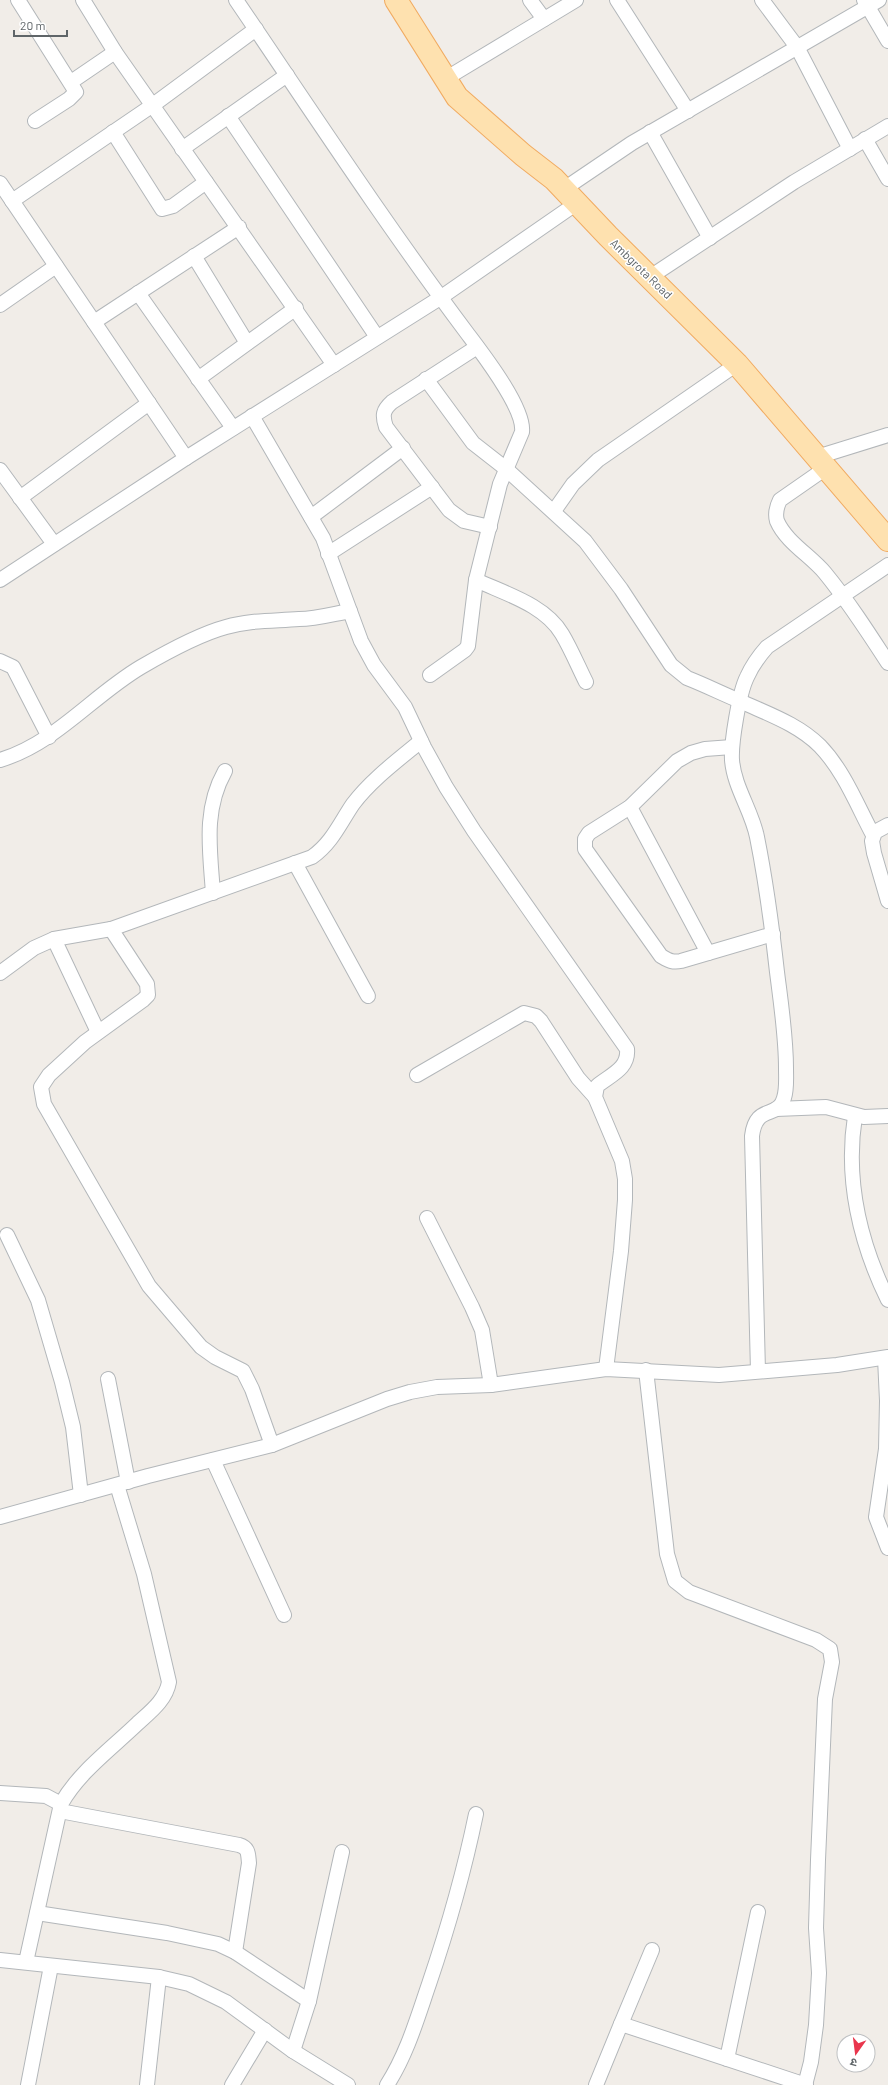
<svg xmlns="http://www.w3.org/2000/svg" width="888" height="2085" viewBox="0 0 888 2085" font-family="Barlow,'Noto Sans Devanagari',sans-serif">
  <style>
    .lines { fill: none; stroke-linecap: round; stroke-linejoin: round }
    .street-casing { stroke: #b3b7ba; stroke-width: 16 }
    .primary-casing { stroke: #f1ab61; stroke-width: 24 }
    .street { stroke: #fff; stroke-width: 14 }
    .primary { stroke: #fee1af; stroke-width: 22 }
    .labels { text-anchor: middle; stroke-width: 3; stroke-linejoin: round; paint-order: stroke }
    .street-label { font-size: 12px; fill: #5f6568; stroke: #fff }
  </style>
  <rect width="100%" height="100%" fill="#f1ede8"/>
  <g class="lines">
    <g class="street-casing">
      <g id="street">
        <polyline points="18,0 76,92 69,99 35,121"/>
        <polyline points="83,0 115,52 334,365"/>
        <path d="M236,0c76,112 150,225 231,333 15,20 58,75 55,99l-22,52 -24,96 -8,66 -3,4 -35,25"/>
        <polyline points="530,0 544,19"/>
        <polyline points="617,0 688,111"/>
        <polyline points="762,0 797,47 850,149"/>
        <polyline points="864,0 888,41"/>
        <polyline points="445,79 576,0"/>
        <polyline points="71,82 115,52"/>
        <polyline points="228,116 377,337"/>
        <polyline points="113,132 162,209 173,206 206,182"/>
        <polyline points="650,132 710,238"/>
        <polyline points="865,139 888,179"/>
        <polyline points="182,149 287,75"/>
        <polyline points="0,183 186,458"/>
        <polyline points="564,189 632,143 879,0"/>
        <polyline points="12,201 153,105 256,29"/>
        <polyline points="194,256 247,343"/>
        <polyline points="650,277 794,182 888,126"/>
        <polyline points="138,293 233,428"/>
        <polyline points="0,305 56,266"/>
        <polyline points="94,322 239,227"/>
        <path d="M477,347l-85,55c-9,8 -10,13 -6,25l63,83 15,11 26,6"/>
        <polyline points="198,379 296,308"/>
        <path d="M426,379l47,64 32,25 80,73 36,48 50,76 16,13c18,7 36,16 53,23 28,13 58,23 80,45 24,25 37,59 53,89"/>
        <path d="M252,416l71,122 38,103 13,24 31,42 19,40 22,40 28,44 153,218c2,20 -17,26 -30,37l-2,11 27,64 3,18v21l-4,51 -15,118"/>
        <polyline points="817,457 888,435"/>
        <path d="M826,468l-46,32c-3,6 -5,14 -3,21 9,21 34,35 48,52 23,28 43,59 63,90"/>
        <polyline points="0,470 54,544"/>
        <polyline points="20,498 149,403"/>
        <polyline points="554,511 573,484 598,460 737,364"/>
        <polyline points="311,517 403,448"/>
        <polyline points="328,554 432,487"/>
        <polyline points="0,580 186,458 440,298 577,203"/>
        <path d="M476,580c30,14 69,25 86,54 9,15 16,32 24,48"/>
        <polyline points="0,661 13,667 49,737"/>
        <path d="M732,747l-27,2 -14,4 -14,8 -47,46 -41,26 -4,6v10l76,107c7,4 11,7 20,5l92,-27"/>
        <path d="M0,760c56,-17 92,-64 141,-93 24,-14 59,-33 85,-40 24,-7 48,-6 73,-8 17,0 34,-5 51,-8"/>
        <polyline points="630,807 708,953"/>
        <polyline points="888,825 875,832 872,841 874,853 888,901"/>
        <polyline points="295,863 368,996"/>
        <path d="M213,893c-3,-43 -10,-83 12,-122"/>
        <polyline points="111,929 147,984 148,995 143,1000 85,1042 49,1075 41,1087 44,1104 149,1286 201,1347 215,1357 243,1371 252,1389 272,1445"/>
        <polyline points="54,939 98,1032"/>
        <path d="M0,973l34,-25 20,-9 57,-10 201,-72c20,-14 28,-34 41,-53 18,-24 45,-44 68,-63"/>
        <polyline points="417,1075 524,1013 536,1016 541,1021 578,1078 595,1097"/>
        <polyline points="776,1109 826,1107 864,1117 888,1116"/>
        <path d="M855,1116c-10,63 5,127 33,184"/>
        <polyline points="427,1218 472,1307 482,1330 491,1385"/>
        <polyline points="7,1235 38,1300 62,1382 73,1427 81,1495"/>
        <polyline points="885,1358 887,1401 886,1449 876,1517 888,1548"/>
        <polyline points="646,1370 667,1554 675,1581 689,1592 816,1640 830,1649 832,1662 825,1699 818,1860 816,1928 819,1973 816,2025 811,2062 805,2085"/>
        <path d="M758,1371l-6,-235c4,-33 26,-16 32,-38 3,-9 2,-20 2,-30 0,-32 -5,-64 -9,-96 -5,-45 -11,-90 -20,-135 -5,-26 -23,-50 -25,-77 -1,-17 7,-67 15,-83 5,-11 12,-21 20,-30l121,-82"/>
        <polyline points="108,1379 128,1482"/>
        <polyline points="213,1460 284,1615"/>
        <polyline points="0,1517 148,1476 272,1445 387,1399 410,1392 437,1387 491,1385 606,1369 719,1375 837,1365 888,1357"/>
        <polyline points="0,1793 46,1796 61,1804"/>
        <path d="M60,1811l179,34c10,3 9,9 10,18l-14,89"/>
        <polyline points="37,1913 167,1933 218,1944 235,1952 309,2001"/>
        <polyline points="0,1960 159,1977 189,1984 226,2002 293,2051 348,2085"/>
        <path d="M26,1962l35,-158c18,-32 50,-55 77,-81 12,-11 28,-23 31,-41l-25,-108 -27,-89"/>
        <polyline points="621,2024 652,1950"/>
        <polyline points="293,2051 309,2001 342,1852"/>
        <polyline points="727,2059 758,1912"/>
        <polyline points="28,2085 51,1966"/>
        <polyline points="147,2085 159,1977"/>
        <polyline points="232,2085 265,2030"/>
        <path d="M387,2085c20,-31 30,-66 42,-101 19,-56 35,-112 47,-170"/>
        <polyline points="596,2085 621,2024 806,2085"/>
      </g>
    </g>
    <g class="primary-casing">
      <polyline id="primary" points="396,0 457,97 523,155 554,179 608,236 737,364 888,540"/>
    </g>
    <use href="#street" class="street"/>
    <use href="#primary" class="primary"/>
  </g>
  <g class="labels">
    <g class="street-label">
      <text transform="translate(641 269) rotate(44)" y="4">Ambgrota Road</text>
    </g>
  </g>
  <g transform="translate(856 2053) rotate(194)"><circle r="19" fill="#ffffff" stroke="#bfc1c3"/>
  <path d="M0-3L7 15L0 10L-7 15Z" fill="#e9364d"/>
  <text y="-6" font-size="11" font-weight="bold" text-anchor="middle" fill="#5f6568">उ</text>
  </g>
  <path d="M14 30v6h53v-6" fill="none" stroke="#5f6568" stroke-width="2"/>
  <text x="20" y="30" font-size="12" fill="#5f6568" stroke="#ffffff" stroke-width="3" paint-order="stroke">20 m</text>
</svg>
